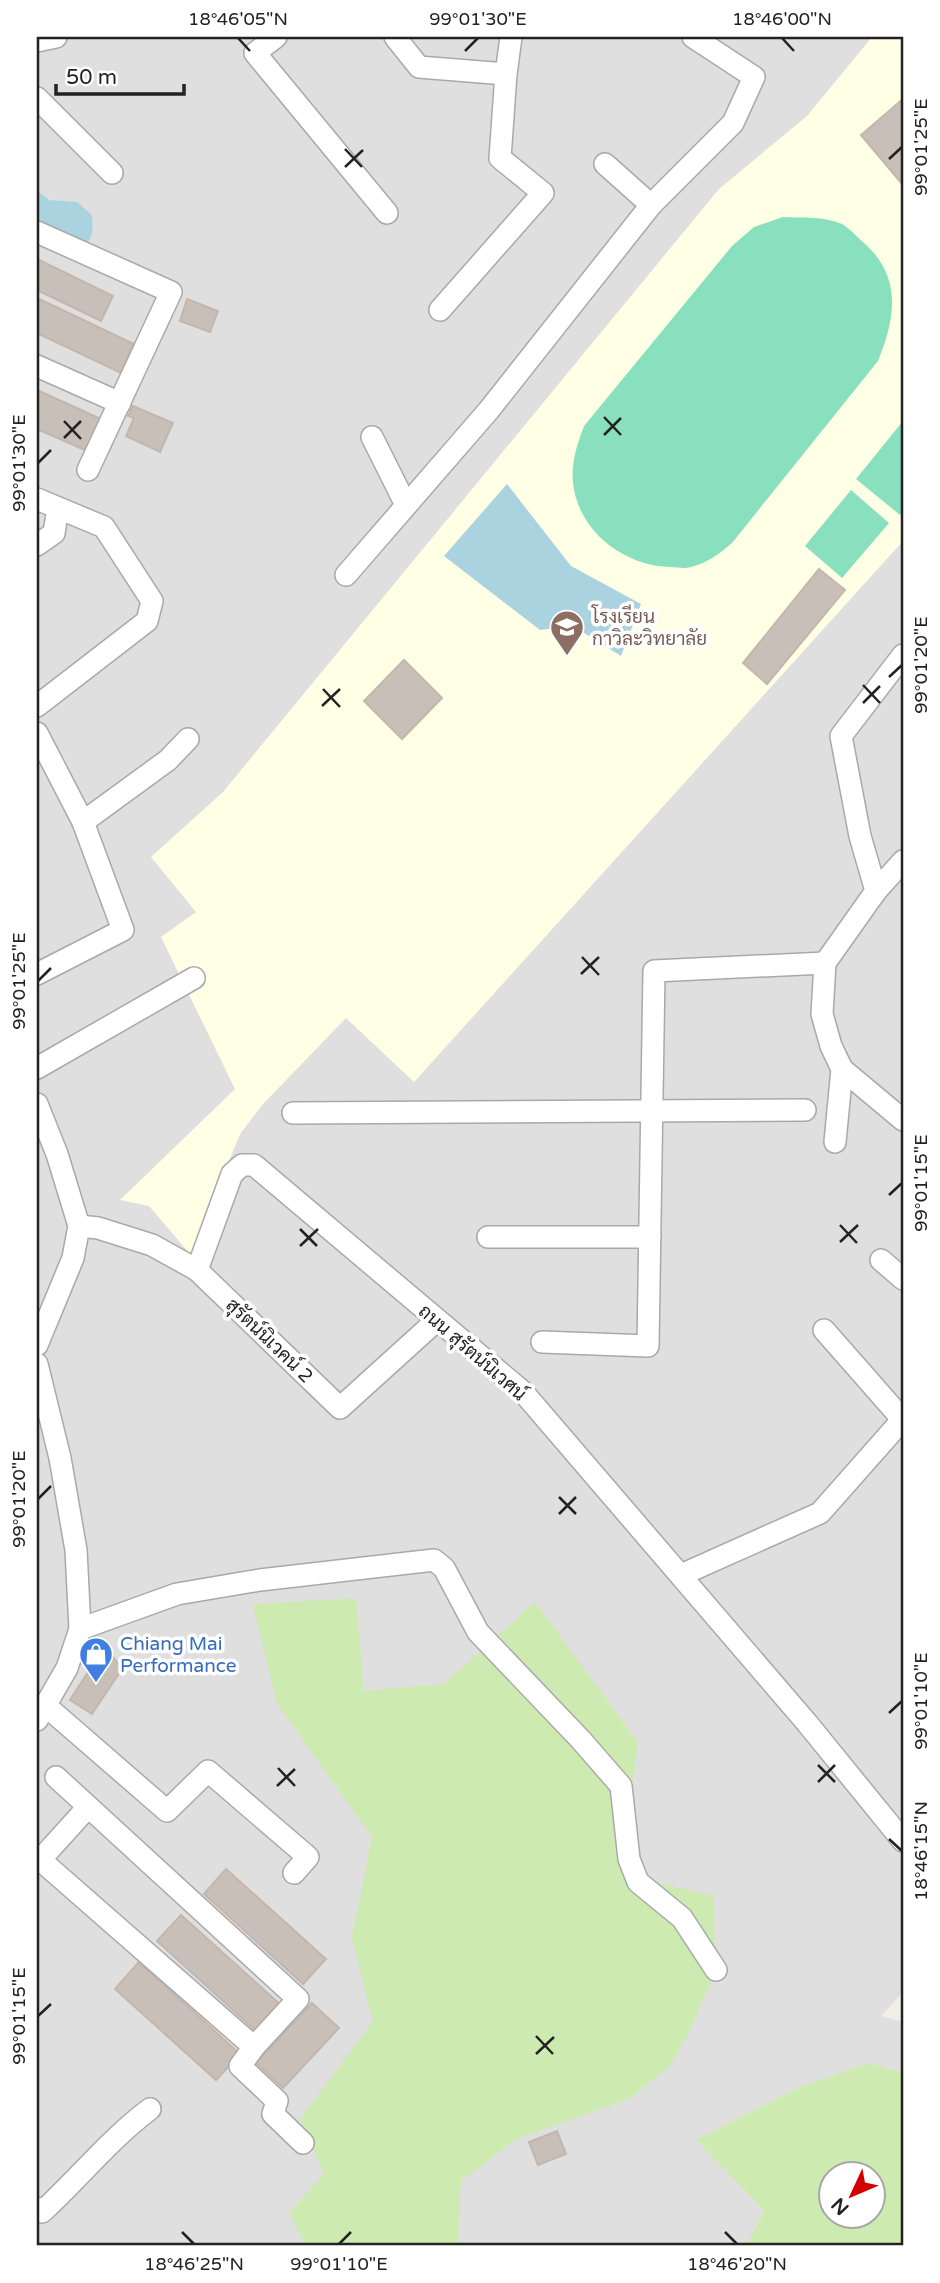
<svg xmlns="http://www.w3.org/2000/svg" width="940" height="2283" viewBox="0 0 940 2283" font-family="'Varela Round',Sarabun,sans-serif">
  <style>
    .residential { fill: #e0dfdf }
    .education { fill: #ffffe5 }
    .grass { fill: #cdebb0; fill-rule: evenodd }
    .pitch { fill: #88e0be }
    .water { fill: #aad3df }
    .building { fill: #c7bfb8; stroke: #c4b6ab; stroke-width: 2 }
    .lines { fill: none; stroke-linecap: round; stroke-linejoin: round }
    .minor-casing { stroke: #a9a9a9; stroke-width: 24 }
    .minor { stroke: #fff; stroke-width: 21 }
    .ticks { fill: none; stroke: #222; stroke-width: 2.5 }
    .labels { text-anchor: middle; stroke-width: 7; stroke-linejoin: round; paint-order: stroke }
    .education-label { font-size: 19px; fill: #785e54; stroke: #fff; text-anchor: start }
    .street-label { font-size: 19px; fill: #222; stroke: #fff }
    .shop-label { font-size: 19px; fill: #366cbe; stroke: #fff; text-anchor: start }
    .neatline { fill: none; stroke: #222; stroke-width: 2.5 }
    .ticks-label { font-size: 18px; text-anchor: middle; fill: #222 }
  </style>
  <rect width="100%" height="100%" fill="#f2efe9"/>
  <polygon class="residential" points="37,37 903,37 903,1992 881,2016 903,2022 903,2073 867,2064 796,2089 697,2141 764,2211 746,2246 37,2246"/>
  <polygon class="education" points="872,37 903,37 903,541 414,1082 346,1018 264,1103 240,1134 191,1255 149,1206 120,1200 235,1089 161,937 196,912 151,857 223,792 719,189 807,116"/>
  <g class="grass">
    <polygon points="356,1598 364,1691 444,1684 535,1602 638,1742 631,1800 641,1879 714,1896 715,1952 710,1984 687,2037 669,2067 629,2099 516,2139 461,2181 458,2246 306,2246 289,2213 324,2174 300,2120 373,2021 352,1937 372,1837 277,1704 253,1604"/>
    <path d="M868,2063l35,10v173h-157l18,-35 -68,-71 100,-51zM832,2174h42v42h-42z"/>
  </g>
  <g class="pitch">
    <path d="M783,217c19,1 41,-1 59,7 7,4 14,12 21,18 39,34 33,75 15,119l-146,182c-12,10 -24,20 -41,24 -6,2 -14,0 -21,0 -46,-1 -92,-36 -97,-84 -2,-21 4,-38 11,-57l148,-180 22,-19z"/>
    <polygon points="903,421 903,511 900,515 856,479"/>
    <polygon points="851,490 889,523 842,578 805,546"/>
  </g>
  <g class="water">
    <path d="M39,192l10,8 28,2 15,13c1,10 2,21 -6,29l-49,-22v-29z"/>
    <polygon points="507,484 571,566 641,604 621,656 573,626 540,630 444,556"/>
  </g>
  <g class="building">
    <polygon points="903,99 903,185 861,135"/>
    <polygon points="37,259 113,296 101,321 37,290"/>
    <polygon points="37,298 134,344 121,373 37,333"/>
    <polygon points="187,299 218,311 210,332 180,321"/>
    <polygon points="37,390 101,419 87,451 37,429"/>
    <polygon points="133,406 173,423 160,452 126,436 134,418 128,416"/>
    <polygon points="819,569 845,590 767,684 743,663"/>
    <polygon points="404,660 442,698 402,739 364,701"/>
    <polygon points="105,1646 122,1669 92,1714 70,1700"/>
    <polygon points="226,1869 326,1959 303,1984 204,1894"/>
    <polygon points="181,1915 282,2006 258,2033 157,1941"/>
    <polygon points="139,1962 240,2054 216,2080 115,1989"/>
    <polygon points="312,2003 339,2028 283,2088 256,2063"/>
    <polygon points="557,2131 566,2154 538,2165 529,2142"/>
  </g>
  <g class="lines">
    <g class="minor-casing">
      <g id="minor">
        <polyline points="276,37 255,53 387,213"/>
        <polyline points="395,37 419,67 506,74"/>
        <polyline points="37,41 56,37"/>
        <polyline points="37,98 112,173"/>
        <polyline points="605,164 651,205"/>
        <polyline points="37,232 171,292 88,470"/>
        <polyline points="440,310 543,193 500,158 506,74 511,37"/>
        <polyline points="37,366 120,403"/>
        <polyline points="372,437 406,505"/>
        <polyline points="37,499 104,527 152,601 147,621 37,706"/>
        <polyline points="37,545 54,533 58,508"/>
        <polyline points="346,575 489,410 651,205 733,123 754,77 693,37"/>
        <polyline points="903,655 841,736 860,836 876,891 825,963 822,1014 831,1046 842,1069 903,1120"/>
        <polyline points="37,733 83,822 123,930 37,974"/>
        <polyline points="83,822 168,760 188,739"/>
        <polyline points="876,891 903,861"/>
        <polyline points="37,1068 194,978"/>
        <polyline points="37,1104 57,1154 79,1226 73,1258 37,1345"/>
        <polyline points="293,1113 805,1110"/>
        <polyline points="835,1142 842,1069"/>
        <polyline points="79,1226 98,1228 152,1245 197,1270 340,1408 436,1321"/>
        <polyline points="488,1237 650,1237"/>
        <polyline points="881,1260 903,1279"/>
        <polyline points="197,1270 232,1174 242,1165 254,1165 523,1392 807,1723 903,1841"/>
        <polyline points="824,1330 903,1420"/>
        <polyline points="542,1342 648,1346 654,971 825,963"/>
        <polyline points="37,1364 60,1458 76,1550 80,1629 67,1668 37,1720"/>
        <polyline points="681,1575 820,1513 903,1419"/>
        <polyline points="80,1629 177,1594 260,1580 434,1560 444,1568 478,1632 581,1740 621,1786 629,1859 638,1882 682,1918 716,1970"/>
        <polyline points="46,1706 167,1811 208,1771 308,1857 294,1873"/>
        <polyline points="56,1777 298,1999 254,2047 240,2066 277,2101 273,2114 303,2143"/>
        <polyline points="37,1857 254,2047"/>
        <polyline points="40,1860 88,1807"/>
        <path d="M37,2208l5,4c37,-34 68,-73 108,-103"/>
      </g>
    </g>
    <use href="#minor" class="minor"/>
  </g>
  <path class="ticks" d="M238,38l12,13M782,38l12,13M465,51l13,-13M345,149l17,18M889,159l13,-12M345,167l18,-17M604,417l17,18M64,421l17,18M604,435l17,-17M64,438l17,-17M38,463l13,-13M889,677l13,-12M863,685l17,18M323,689l17,18M863,703l17,-17M322,706l18,-17M582,957l17,18M581,974l18,-17M38,981l13,-13M889,1195l13,-12M840,1225l17,18M300,1229l17,17M840,1242l18,-17M300,1246l18,-17M559,1497l17,17M38,1499l13,-13M559,1514l17,-17M889,1713l13,-12M818,1765l17,17M278,1768l17,18M818,1782l17,-17M277,1786l18,-17M889,1839l13,12M38,2016l13,-12M536,2036l17,18M536,2054l18,-17M182,2232l12,12M725,2232l12,12M339,2244l12,-12"/>
  <defs>
    <g id="school-pin" transform="scale(1.75)"><path d="M0 17L-7.5 6A9.5 9.5 0 1 1 7.5 6Z" fill="#8d6e63" stroke="#fff"/><path d="M0-5L7-2L0 1L-7-2ZM-4 1L0 2.5L4 1V4Q0 6-4 4Z" fill="#fff"/></g>
    <g id="shop-pin" transform="scale(1.75)"><path d="M0 17L-7.5 6A9.5 9.5 0 1 1 7.5 6Z" fill="#3f7fe0" stroke="#fff"/><path d="M-5-2.5h2.3a2.7 3.5 0 0 1 5.4 0H5L5.5 6h-11ZM-1.5-2.5h3a1.5 2.3 0 0 0-3 0Z" fill="#fff"/></g>
  </defs>
  <g fill-rule="evenodd">
    <use href="#school-pin" x="567" y="627"/>
    <use href="#shop-pin" x="96" y="1654"/>
  </g>
  <g class="labels">
    <g class="education-label">
      <text x="592" y="623">โรงเรียน<tspan x="592" dy="22">กาวิละวิทยาลัย</tspan></text>
    </g>
    <g class="street-label">
      <text transform="translate(270 1340) rotate(44)" y="7">สุรัตน์นิเวคน์ 2</text>
      <text transform="translate(473 1352) rotate(41)" y="7">ถนน สุรัตน์นิเวศน์</text>
    </g>
    <g class="shop-label">
      <text x="120" y="1650">Chiang Mai<tspan x="120" dy="22">Performance</tspan></text>
    </g>
  </g>
  <rect width="940" height="2283" fill="none" stroke="#ffffff" stroke-width="77"/>
  <g transform="translate(852 2195) rotate(226)"><circle r="33" fill="#ffffff" stroke="#a7a7a7" stroke-width="2"/>
  <path d="M0-5L12 26L0 18L-12 26Z" fill="#d40000"/>
  <text y="-10" font-size="19" font-weight="bold" text-anchor="middle" fill="#222222">N</text>
  </g>
  <path d="M56 84v10h128v-10" fill="none" stroke="#222222" stroke-width="3.5"/>
  <text x="66" y="84" font-size="21" fill="#222222" stroke="#ffffff" stroke-width="5" paint-order="stroke">50 m</text>
  <rect x="38" y="38" width="864" height="2206" class="neatline"/>
  <g class="ticks-label">
    <text x="238" y="25">18°46'05"N</text>
    <text x="478" y="25">99°01'30"E</text>
    <text x="782" y="25">18°46'00"N</text>
    <text transform="translate(921 147) rotate(-90)" y="6">99°01'25"E</text>
    <text transform="translate(19 463) rotate(-90)" y="6">99°01'30"E</text>
    <text transform="translate(921 665) rotate(-90)" y="6">99°01'20"E</text>
    <text transform="translate(19 981) rotate(-90)" y="6">99°01'25"E</text>
    <text transform="translate(921 1183) rotate(-90)" y="6">99°01'15"E</text>
    <text transform="translate(19 1499) rotate(-90)" y="6">99°01'20"E</text>
    <text transform="translate(921 1701) rotate(-90)" y="6">99°01'10"E</text>
    <text transform="translate(921 1851) rotate(-90)" y="6">18°46'15"N</text>
    <text transform="translate(19 2016) rotate(-90)" y="6">99°01'15"E</text>
    <text x="194" y="2270">18°46'25"N</text>
    <text x="339" y="2270">99°01'10"E</text>
    <text x="737" y="2270">18°46'20"N</text>
  </g>
</svg>
